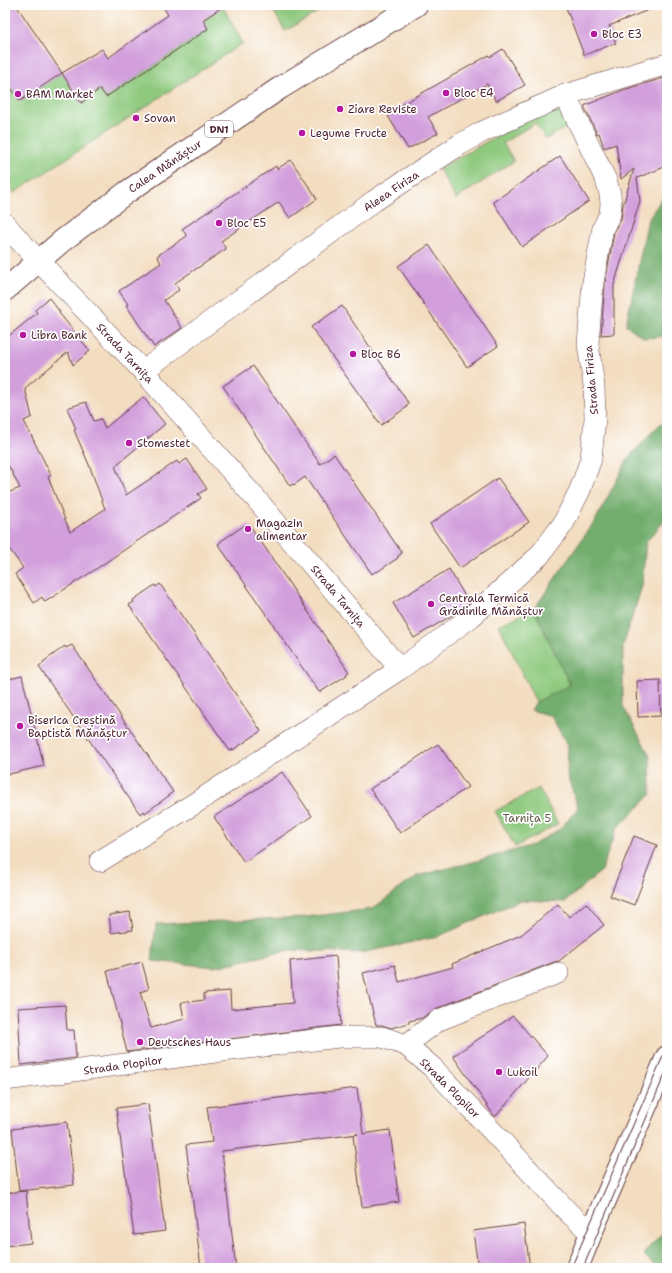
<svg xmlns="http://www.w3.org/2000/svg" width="672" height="1273" viewBox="0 0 672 1273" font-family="'Shantell Sans',sans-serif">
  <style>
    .green { fill: #8ec97e; stroke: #6c7454 }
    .forest { fill: #72ad6d; stroke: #5e664c }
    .building { fill: #d29edc }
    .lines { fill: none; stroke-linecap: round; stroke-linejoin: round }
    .street-casing { stroke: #633c41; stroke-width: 22 }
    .secondary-casing { stroke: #633c41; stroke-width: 24 }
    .primary-casing { stroke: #633c41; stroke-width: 24 }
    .street { stroke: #fff; stroke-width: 21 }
    .secondary { stroke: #fff; stroke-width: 22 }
    .primary { stroke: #fff; stroke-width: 22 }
    .tram { stroke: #4a1f2b; stroke-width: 1 }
    .poi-dot { fill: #b5179e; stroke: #fff; stroke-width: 1.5 }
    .labels { text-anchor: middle; stroke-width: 3.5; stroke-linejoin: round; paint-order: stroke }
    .shield { fill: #fff; stroke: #80626b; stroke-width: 1 }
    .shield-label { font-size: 10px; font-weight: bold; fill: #4a1f2b }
    .poi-label { font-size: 11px; fill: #4a1f2b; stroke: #fff; text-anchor: start }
    .street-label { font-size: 11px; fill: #4a1f2b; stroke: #fff }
    .park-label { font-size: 11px; fill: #625a48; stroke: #fff }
  </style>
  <rect width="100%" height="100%" fill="#fff"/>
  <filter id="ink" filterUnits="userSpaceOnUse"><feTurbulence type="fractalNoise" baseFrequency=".025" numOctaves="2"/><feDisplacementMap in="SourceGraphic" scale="8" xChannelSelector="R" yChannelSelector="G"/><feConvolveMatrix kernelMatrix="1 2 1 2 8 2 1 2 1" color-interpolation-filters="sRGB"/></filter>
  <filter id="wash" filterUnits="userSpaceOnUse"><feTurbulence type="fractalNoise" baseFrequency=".012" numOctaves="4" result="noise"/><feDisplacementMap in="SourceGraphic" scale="16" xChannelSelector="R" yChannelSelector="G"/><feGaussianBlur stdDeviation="0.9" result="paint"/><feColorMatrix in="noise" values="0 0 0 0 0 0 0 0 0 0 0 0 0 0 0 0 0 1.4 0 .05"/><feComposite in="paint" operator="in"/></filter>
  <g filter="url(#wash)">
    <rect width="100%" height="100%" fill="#f3ddc0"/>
    <g class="green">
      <polygon points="270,5 330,5 285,31"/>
      <polygon points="223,7 243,43 14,193 5,178 5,79 20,101 62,73 81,103 100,89 106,97 208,29 203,20"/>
      <polygon points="556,102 571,125 546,139 535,123 503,143 514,161 456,199 439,169"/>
      <polygon points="534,609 571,686 536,702 499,625"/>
      <polygon points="539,788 558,824 515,847 495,811"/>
    </g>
    <g class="forest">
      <polygon points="667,191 667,336 644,338 626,325 648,219"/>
      <polygon points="660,424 667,425 667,518 646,542 642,586 623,646 623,706 650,756 651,795 617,828 601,871 565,902 521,900 437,937 361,953 290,950 215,967 152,961 156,924 306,917 372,909 417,876 473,862 533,845 561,828 578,808 567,774 568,746 551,716 531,710 536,702 570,685 534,609 596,519 629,457"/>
      <polygon points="667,1228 667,1268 657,1268 643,1254"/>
    </g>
    <g id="blocks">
      <g class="building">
        <polygon points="5,5 16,5 62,73 20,101 5,79"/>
        <polygon points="162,5 225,5 203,20 208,29 106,97 100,89 81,103 62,73 102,49 108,58 168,15"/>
        <polygon points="565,5 658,5 658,6 609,26 616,43 584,55"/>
        <polygon points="503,49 525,85 496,101 487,84 428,117 438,133 408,149 388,116 402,108 401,105 489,55 490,57"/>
        <polygon points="667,77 667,166 637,178 640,201 614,285 614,334 601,335 605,284 614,232 621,219 623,205 634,169 621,179 616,144 604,148 599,133 597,134 584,106 623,90"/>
        <polygon points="560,156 589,201 522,247 493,202"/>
        <polygon points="291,160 317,199 290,218 279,202 221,241 226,249 175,283 179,290 164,300 182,328 154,347 126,305 128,304 119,291 161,263 157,256 187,236 182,229 276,166 277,169"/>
        <polygon points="429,245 498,346 467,367 398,266"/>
        <polygon points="49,298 60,312 59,313 90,351 73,365 68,352 25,388 32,417 24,421 51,475 48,477 70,532 105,509 90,467 74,430 76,429 67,408 86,402 94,421 101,419 105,428 143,397 165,424 115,466 126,495 177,461 179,464 187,459 207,489 198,494 201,498 93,571 45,602 42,597 34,603 15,574 23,568 5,543 5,494 20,488 5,459 5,339 37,313 35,310"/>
        <polygon points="342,306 409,404 406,406 407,407 381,425 311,327"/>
        <polygon points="253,366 320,464 334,454 402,553 398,556 398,558 377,572 376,571 372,574 305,477 294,485 293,484 290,486 223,386"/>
        <polygon points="498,478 529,522 460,568 430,524"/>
        <polygon points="249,524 349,672 346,674 347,675 322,691 319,692 218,544 221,542 221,541 245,525 246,526"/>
        <polygon points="449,569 469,603 461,610 414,638 393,603"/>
        <polygon points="160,584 261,731 233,750 233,749 230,751 129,605 134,602 133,600 155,585 156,587"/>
        <polygon points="72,645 173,792 170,794 170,795 145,813 144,811 140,814 39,667 44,663 43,662 65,646 66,648"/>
        <polygon points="22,676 44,766 5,775 5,680"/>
        <polygon points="660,680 661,716 638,717 637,681"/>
        <polygon points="438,744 468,787 400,833 370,789"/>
        <polygon points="282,772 312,816 244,862 214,817"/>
        <polygon points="634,836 657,845 634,905 610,896"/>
        <polygon points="586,903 604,925 559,961 554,962 435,1009 422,1018 409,1021 409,1023 391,1028 382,1025 376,1025 363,973 395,965 399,982 453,967 452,964 521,935 558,904 569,917"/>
        <polygon points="130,912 133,930 111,933 109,915"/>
        <polygon points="336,956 341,1025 127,1052 107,971 142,962 149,989 140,992 151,1028 184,1019 181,1003 204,1000 204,993 230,991 231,1009 293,1003 290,961"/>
        <polygon points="65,1005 67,1030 74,1030 76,1058 21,1065 18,1008"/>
        <polygon points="513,1016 548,1056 495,1117 453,1056"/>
        <polygon points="357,1088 363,1134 390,1130 399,1202 362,1207 353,1135 358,1134 222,1151 236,1268 201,1268 186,1145 212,1142 207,1107"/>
        <polygon points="148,1104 165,1231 134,1235 116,1108"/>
        <polygon points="67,1122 74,1185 19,1191 12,1129"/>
        <polygon points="26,1191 31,1243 5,1246 5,1193"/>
        <polygon points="524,1224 530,1268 478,1268 473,1231"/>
      </g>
    </g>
  </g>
  <g filter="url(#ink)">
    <use href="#blocks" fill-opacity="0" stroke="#633c41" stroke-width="1"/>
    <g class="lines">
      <g class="street-casing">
        <g id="street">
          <polyline points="5,224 19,240 143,371 257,500 400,669 197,802 100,861"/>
          <polyline points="143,371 374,201 459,145 482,132 565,95 667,64"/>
          <polyline points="400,669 471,617 539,556 563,524 580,490 591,459 595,418 594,386 588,344 593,282 603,228 610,214 611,204 610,194 606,180 565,95"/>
          <polyline points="406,1045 439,1020 558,973"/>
          <polyline points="5,1080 215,1052 339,1037 382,1037 406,1045 432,1067 568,1212 591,1233"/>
        </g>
      </g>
      <g class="secondary-casing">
        <polyline id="secondary" points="577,1268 591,1233 667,1057"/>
      </g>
      <g class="primary-casing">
        <polyline id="primary" points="5,290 62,241 127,192 280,88 416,5"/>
      </g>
      <use href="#street" class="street"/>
      <use href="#secondary" class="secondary"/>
      <use href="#primary" class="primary"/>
      <g class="tram">
        <polyline points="571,1268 667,1047"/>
        <polyline points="583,1268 667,1069"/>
      </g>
    </g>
  </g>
  <g class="poi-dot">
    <circle cx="594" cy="34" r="4"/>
    <circle cx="446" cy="93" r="4"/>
    <circle cx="18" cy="94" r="4"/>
    <circle cx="340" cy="109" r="4"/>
    <circle cx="136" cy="118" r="4"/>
    <circle cx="302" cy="133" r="4"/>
    <circle cx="219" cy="223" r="4"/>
    <circle cx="23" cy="335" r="4"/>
    <circle cx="353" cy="354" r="4"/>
    <circle cx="129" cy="443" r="4"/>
    <circle cx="248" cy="529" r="4"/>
    <circle cx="431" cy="604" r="4"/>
    <circle cx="20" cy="726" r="4"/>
    <circle cx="140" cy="1042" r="4"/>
    <circle cx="499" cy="1072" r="4"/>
  </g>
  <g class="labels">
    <rect class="shield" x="205" y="121" width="28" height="16" rx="3"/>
    <g class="shield-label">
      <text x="219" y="133">DN1</text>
    </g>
    <g class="poi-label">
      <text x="602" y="38">Bloc E3</text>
      <text x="454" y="97">Bloc E4</text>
      <text x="26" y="98">BAM Market</text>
      <text x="348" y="113">Ziare Reviste</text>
      <text x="144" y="122">Sovan</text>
      <text x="310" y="137">Legume Fructe</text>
      <text x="227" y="227">Bloc E5</text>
      <text x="31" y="339">Libra Bank</text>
      <text x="361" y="358">Bloc B6</text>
      <text x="137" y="447">Stomestet</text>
      <text x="256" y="527">Magazin<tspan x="256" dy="13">alimentar</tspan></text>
      <text x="439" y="602">Centrala Termică<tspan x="439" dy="13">Grădinile Mănăștur</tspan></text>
      <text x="28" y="724">Biserica Creștină<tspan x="28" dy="13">Baptistă Mănăștur</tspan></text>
      <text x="148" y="1046">Deutsches Haus</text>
      <text x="507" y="1076">Lukoil</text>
    </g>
    <g class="street-label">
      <text transform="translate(165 166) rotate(-34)" y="4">Calea Mănăștur</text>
      <text transform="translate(391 191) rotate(-34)" y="4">Aleea Firiza</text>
      <text transform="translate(125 353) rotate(47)" y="4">Strada Tarnița</text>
      <text transform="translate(591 380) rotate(-95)" y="4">Strada Firiza</text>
      <text transform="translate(338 596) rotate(50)" y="4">Strada Tarnița</text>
      <text transform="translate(123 1065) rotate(-8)" y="4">Strada Plopilor</text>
      <text transform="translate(450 1088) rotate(45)" y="4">Strada Plopilor</text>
    </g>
    <g class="park-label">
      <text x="527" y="822">Tarnița 5</text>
    </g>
  </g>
  <rect width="672" height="1273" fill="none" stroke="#fff" stroke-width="20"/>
</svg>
